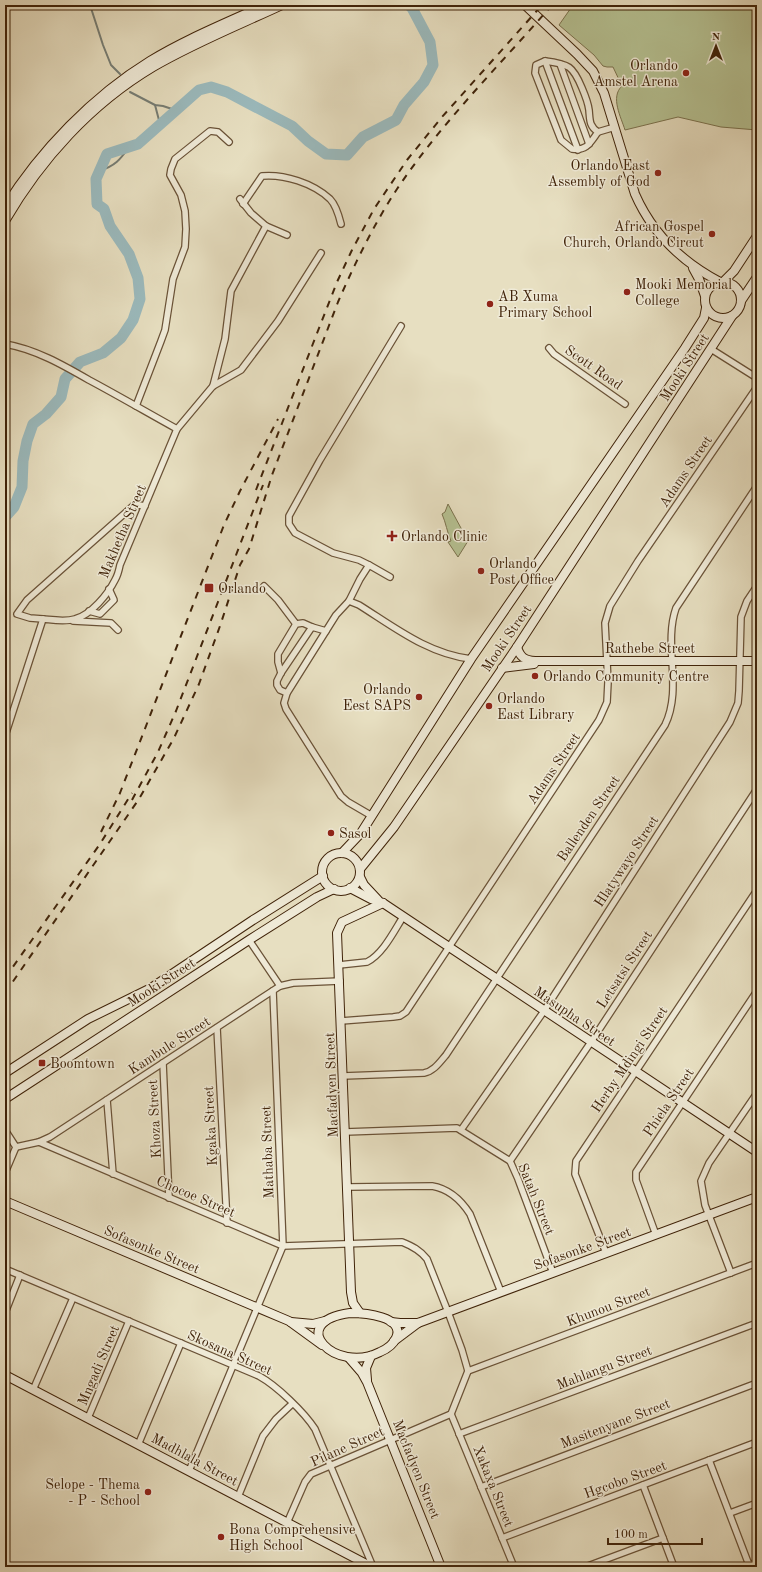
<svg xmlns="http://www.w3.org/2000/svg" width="762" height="1572" viewBox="0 0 762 1572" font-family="'Old Standard TT',serif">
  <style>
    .green { fill: #b6c293; stroke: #7b724e }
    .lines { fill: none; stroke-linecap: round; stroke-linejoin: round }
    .stream { stroke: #777e75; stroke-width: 2 }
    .river { stroke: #9bbabd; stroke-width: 11 }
    .street-casing { stroke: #6a5237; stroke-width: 8 }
    .secondary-casing { stroke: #402309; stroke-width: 10 }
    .street { stroke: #efead7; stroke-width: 5.5 }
    .secondary { stroke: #efead7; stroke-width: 8 }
    .rail { stroke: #402309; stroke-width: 2; stroke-dasharray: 7 7; stroke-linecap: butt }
    .poi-dot { fill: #8f2418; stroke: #efead7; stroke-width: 1.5 }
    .labels { text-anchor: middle; stroke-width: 3; stroke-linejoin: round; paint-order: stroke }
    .poi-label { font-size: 14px; fill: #402309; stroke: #efead7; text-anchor: start }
    .street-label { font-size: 14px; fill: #402309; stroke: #efead7 }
  </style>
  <rect width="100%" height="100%" fill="#e7dfc1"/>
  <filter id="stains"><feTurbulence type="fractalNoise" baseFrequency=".005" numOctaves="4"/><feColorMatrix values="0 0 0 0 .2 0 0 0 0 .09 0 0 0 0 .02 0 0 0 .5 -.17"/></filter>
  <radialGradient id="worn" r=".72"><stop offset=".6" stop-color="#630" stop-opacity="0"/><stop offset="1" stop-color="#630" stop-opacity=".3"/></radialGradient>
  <g class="green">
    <path d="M573,5h184v125l-36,-3 -43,-10 -53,13c-4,-13 -15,-33 -3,-44l-9,-19h-6l-4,-1 -9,-11 -35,-30z"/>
    <path d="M448,504l20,37 -10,16 -10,-15 3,-1c-4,-9 -5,-18 -9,-27l3,-2z"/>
  </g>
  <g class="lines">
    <g class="stream">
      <polyline points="90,5 103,45 111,65 120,74"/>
      <polyline points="130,92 155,105 163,106 175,110"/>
      <polyline points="155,105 160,124"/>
      <path d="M99,171c16,-5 21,-11 30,-24"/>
    </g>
    <polyline class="river" points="5,517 14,507 22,487 23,461 27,441 33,424 46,414 61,397 65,379 80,362 103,353 121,338 133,320 140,299 138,278 129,254 110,226 104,209 97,204 96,179 107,154 138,144 199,90 211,87 227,92 292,126 308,141 326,154 347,155 363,137 396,120 404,105 424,82 433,65 430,42 412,8 409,5"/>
    <g class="street-casing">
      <g id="street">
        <path d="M545,61c24,3 28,5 37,27 3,7 6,14 7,22 1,10 0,16 9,22 -8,11 -11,19 -26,17l-11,-9 -26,-67 1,-8z"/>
        <polyline points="545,61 578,150"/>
        <polyline points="560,64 589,144"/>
        <polyline points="598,132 615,127"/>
        <polyline points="240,199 251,213 266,226 287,235"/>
        <path d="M243,204l19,-28c22,-2 51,7 68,23 6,6 9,17 11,25"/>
        <path d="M5,344c30,5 58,21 84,36 30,16 59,33 88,49"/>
        <polyline points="549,348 554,354 625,404"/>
        <polyline points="711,349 757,378"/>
        <polyline points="213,386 225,339 231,291 266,226"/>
        <polyline points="136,406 161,341 165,330 173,279 185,247 186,229 185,211 181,195 170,175 171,169 175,159 210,131 218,132 229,142"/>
        <polyline points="369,565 390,577"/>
        <polyline points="264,586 278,600 296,624"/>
        <polyline points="349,601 360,579 369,565 359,560 333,553 295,533 289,524 289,516 320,460 401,326"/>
        <polyline points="89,611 100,614 114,600 109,589"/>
        <polyline points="43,619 30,618 17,614 27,600 133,506 139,505 145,506"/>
        <polyline points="73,621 111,623 118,630"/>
        <polyline points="281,673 278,662 278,654 296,624 303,623 312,627"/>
        <polyline points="287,693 280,690 277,685 277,681 281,673 312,627 326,631"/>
        <path d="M5,736l38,-117c11,1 22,3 32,0 16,-4 33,-25 40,-39 3,-5 4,-10 5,-15l57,-136 36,-43 28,-16 37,-49 43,-68"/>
        <path d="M372,816l-24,-14 -7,-6 -55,-87 -2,-6 3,-10 49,-78 13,-14 10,4c35,22 69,49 112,54"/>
        <polyline points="249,940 280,986"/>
        <path d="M339,965l28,-3c16,-8 27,-31 36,-45"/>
        <polyline points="341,1021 393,1017 400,1016 406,1012 599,720 607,702 608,682 605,623 610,606 638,561 757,387"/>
        <polyline points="217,1028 227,1223"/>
        <polyline points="163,1063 169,1198"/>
        <path d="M343,1076l81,-3c10,-2 15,-10 22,-18l219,-330c18,-37 -2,-80 11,-117l81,-122"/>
        <polyline points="107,1100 113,1174"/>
        <polyline points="5,1130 16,1147 5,1173"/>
        <polyline points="461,1130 544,1011 730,722 738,703 739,691 741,617 747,601 757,586"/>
        <polyline points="345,1132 457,1128 510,1161 518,1179 553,1273"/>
        <path d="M39,1142l244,104 119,-4c10,4 18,8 25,17l21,53 14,38 6,21 -17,43 -140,60 -6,8 -18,41"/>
        <polyline points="16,1147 39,1142 50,1137 280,986 293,983 340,981"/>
        <polyline points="510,1161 591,1042 757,789"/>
        <path d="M348,1187l84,-1c18,3 29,14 38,28l31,78"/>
        <polyline points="656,1235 636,1180 636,1172 757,991"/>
        <polyline points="606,1253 575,1174 576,1161 757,890"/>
        <path d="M5,1269l254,107c18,10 45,36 56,53l58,138"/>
        <polyline points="731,1273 705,1205 701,1181 709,1163 757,1093"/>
        <polyline points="5,1313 20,1275"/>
        <polyline points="468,1371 757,1263"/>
        <polyline points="33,1390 73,1298"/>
        <polyline points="451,1414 514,1567"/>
        <polyline points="88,1418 129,1321"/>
        <polyline points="459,1434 757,1323"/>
        <polyline points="138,1445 181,1343"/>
        <polyline points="709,1460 749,1565"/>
        <polyline points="189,1471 283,1246 273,991"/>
        <polyline points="643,1485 674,1567"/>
        <polyline points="481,1487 757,1383"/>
        <polyline points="238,1497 263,1436 276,1419 292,1404"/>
        <polyline points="730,1513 757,1503"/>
        <polyline points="502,1538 757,1442"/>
        <polyline points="585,1567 663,1538"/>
        <polyline points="744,1567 757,1562"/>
      </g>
    </g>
    <g class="secondary-casing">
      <g id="secondary">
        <path d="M525,5l52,49 16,17 11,22 31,101c17,39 47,68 85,88"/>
        <path d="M5,207c35,-56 88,-111 145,-146 36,-22 76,-38 115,-56"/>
        <path d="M5,221c36,-62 86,-117 148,-154 41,-24 86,-42 129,-62"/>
        <polyline points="693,268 699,279 705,296"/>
        <polyline points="723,282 734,271 757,236"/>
        <circle cx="723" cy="300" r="18"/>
        <polyline points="741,301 757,277"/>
        <path d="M517,647c3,10 7,13 18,14h222"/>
        <polyline points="502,668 534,664"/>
        <polyline points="342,853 361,833 471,659 685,348 704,318 706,308"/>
        <circle cx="341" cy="872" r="19"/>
        <polyline points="360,869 394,827 517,647 732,316"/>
        <polyline points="360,877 364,885 378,900"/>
        <polyline points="350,888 371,899 383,903 757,1152"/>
        <polyline points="5,1073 88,1019 151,988 253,920 323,876"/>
        <polyline points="5,1099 249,940 317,897 334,889"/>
        <polyline points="5,1201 289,1321 322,1345"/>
        <path d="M350,1313c13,0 56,3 46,25 -3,7 -9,11 -16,14 -45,23 -96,-30 -30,-39z"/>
        <polyline points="360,1313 353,1303 351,1292 337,933 342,922 383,903"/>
        <polyline points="291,1322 313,1324 325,1321"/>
        <polyline points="391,1322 400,1323 418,1323 757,1197"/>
        <polyline points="394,1341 418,1323"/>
        <polyline points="349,1358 362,1373 367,1382 441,1567"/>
        <polyline points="5,1375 372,1567"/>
        <polyline points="367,1380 366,1368 371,1356"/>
      </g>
    </g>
    <use href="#street" class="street"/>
    <use href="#secondary" class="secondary"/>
    <g class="rail">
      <polyline points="256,490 337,282 352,250 374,209 407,160 442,117 542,5"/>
      <polyline points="132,800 158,752 176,711 263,485"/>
      <polyline points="101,832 120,793 224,525 240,491 278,419"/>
      <polyline points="5,978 100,844 132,793"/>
      <path d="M5,993l134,-194 35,-61 25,-54 21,-58 20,-61 9,-16 23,-74 66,-173c17,-39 36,-78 59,-113 45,-67 103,-124 155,-184"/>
    </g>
  </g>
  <g class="poi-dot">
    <circle cx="686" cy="73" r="4"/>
    <circle cx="658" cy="173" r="4"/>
    <circle cx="712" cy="234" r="4"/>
    <circle cx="627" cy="292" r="4"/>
    <circle cx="490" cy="304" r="4"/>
    <path d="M390 530h4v4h4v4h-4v4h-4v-4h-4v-4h4z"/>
    <circle cx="481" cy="571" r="4"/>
    <rect x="204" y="583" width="10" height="10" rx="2"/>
    <circle cx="535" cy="676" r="4"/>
    <circle cx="419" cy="697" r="4"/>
    <circle cx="489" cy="706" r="4"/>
    <circle cx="331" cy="833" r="4"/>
    <rect x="38" y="1059" width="8" height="8" rx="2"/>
    <circle cx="148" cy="1492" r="4"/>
    <circle cx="221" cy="1537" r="4"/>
  </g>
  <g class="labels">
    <g class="poi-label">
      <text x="678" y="70" text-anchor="end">Orlando<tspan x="678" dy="16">Amstel Arena</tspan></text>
      <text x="650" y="170" text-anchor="end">Orlando East<tspan x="650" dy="16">Assembly of God</tspan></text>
      <text x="704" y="231" text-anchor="end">African Gospel<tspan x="704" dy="16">Church, Orlando Circut</tspan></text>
      <text x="635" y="289">Mooki Memorial<tspan x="635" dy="16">College</tspan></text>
      <text x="498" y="301">AB Xuma<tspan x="498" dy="16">Primary School</tspan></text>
      <text x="401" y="541">Orlando Clinic</text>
      <text x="489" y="568">Orlando<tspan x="489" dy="16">Post Office</tspan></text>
      <text x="218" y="593">Orlando</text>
      <text x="543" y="681">Orlando Community Centre</text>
      <text x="411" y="694" text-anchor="end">Orlando<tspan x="411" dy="16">Eest SAPS</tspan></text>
      <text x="497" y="703">Orlando<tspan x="497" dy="16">East Library</tspan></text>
      <text x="339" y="838">Sasol</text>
      <text x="50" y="1068">Boomtown</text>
      <text x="140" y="1489" text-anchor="end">Selope - Thema<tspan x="140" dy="16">- P - School</tspan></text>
      <text x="229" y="1534">Bona Comprehensive<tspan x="229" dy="16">High School</tspan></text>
    </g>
    <g class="street-label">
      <text transform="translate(594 367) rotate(35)" y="5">Scott Road</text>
      <text transform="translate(684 367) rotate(-57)" y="5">Mooki Street</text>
      <text transform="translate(685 471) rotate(-56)" y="5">Adams Street</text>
      <text transform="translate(122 531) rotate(-67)" y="5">Makhetha Street</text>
      <text transform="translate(506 638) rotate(-56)" y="5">Mooki Street</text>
      <text x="650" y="653">Rathebe Street</text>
      <text transform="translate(553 768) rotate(-56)" y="5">Adams Street</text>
      <text transform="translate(588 818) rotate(-56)" y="5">Ballenden Street</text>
      <text transform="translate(626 861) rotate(-57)" y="5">Hlatywayo Street</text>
      <text transform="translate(624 969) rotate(-57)" y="5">Letsatsi Street</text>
      <text transform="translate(161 982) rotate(-33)" y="5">Mooki Street</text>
      <text transform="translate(575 1016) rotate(34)" y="5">Masupha Street</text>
      <text transform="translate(169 1045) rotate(-33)" y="5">Kambule Street</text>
      <text transform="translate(629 1059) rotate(-56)" y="5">Herby Mdingi Street</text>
      <text transform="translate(331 1085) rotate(-92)" y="5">Macfadyen Street</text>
      <text transform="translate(668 1102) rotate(-56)" y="5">Phiela Street</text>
      <text transform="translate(154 1119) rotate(-93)" y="5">Khoza Street</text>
      <text transform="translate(210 1126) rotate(-93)" y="5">Kgaka Street</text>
      <text transform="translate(267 1152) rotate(-92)" y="5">Mathaba Street</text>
      <text transform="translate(196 1196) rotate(23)" y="5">Chocoe Street</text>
      <text transform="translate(537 1199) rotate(68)" y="5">Satah Street</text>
      <text transform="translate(582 1248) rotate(-20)" y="5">Sofasonke Street</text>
      <text transform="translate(152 1249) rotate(23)" y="5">Sofasonke Street</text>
      <text transform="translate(608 1306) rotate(-21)" y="5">Khunou Street</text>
      <text transform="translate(230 1352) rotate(24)" y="5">Skosana Street</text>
      <text transform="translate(98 1365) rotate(-67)" y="5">Mngadi Street</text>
      <text transform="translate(604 1367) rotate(-21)" y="5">Mahlangu Street</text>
      <text transform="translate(615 1423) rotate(-21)" y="5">Masitenyane Street</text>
      <text transform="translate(347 1446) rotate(-24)" y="5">Pilane Street</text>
      <text transform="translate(195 1459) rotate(28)" y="5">Madhlala Street</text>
      <text transform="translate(417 1469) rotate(68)" y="5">Macfadyen Street</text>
      <text transform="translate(625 1479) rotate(-20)" y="5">Hgcobo Street</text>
      <text transform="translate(494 1486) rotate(68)" y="5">Xakaxa Street</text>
    </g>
  </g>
  <rect width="762" height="1572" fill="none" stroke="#e7dfc1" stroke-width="20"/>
  <rect x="6" y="6" width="750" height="1560" fill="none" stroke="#402309" stroke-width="2"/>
  <rect x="10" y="10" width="742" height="1552" fill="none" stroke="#402309"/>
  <g transform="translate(716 46)" stroke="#efead7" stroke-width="3" paint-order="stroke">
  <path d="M0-3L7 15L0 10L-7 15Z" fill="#402309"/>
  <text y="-6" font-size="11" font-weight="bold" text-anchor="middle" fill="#402309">N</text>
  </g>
  <path d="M608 1538v6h94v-6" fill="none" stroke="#402309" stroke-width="2"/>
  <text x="614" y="1538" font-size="12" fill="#402309" stroke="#efead7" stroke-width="3" paint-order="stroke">100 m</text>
  <rect width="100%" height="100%" filter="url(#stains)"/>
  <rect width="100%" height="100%" fill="url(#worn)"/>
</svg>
